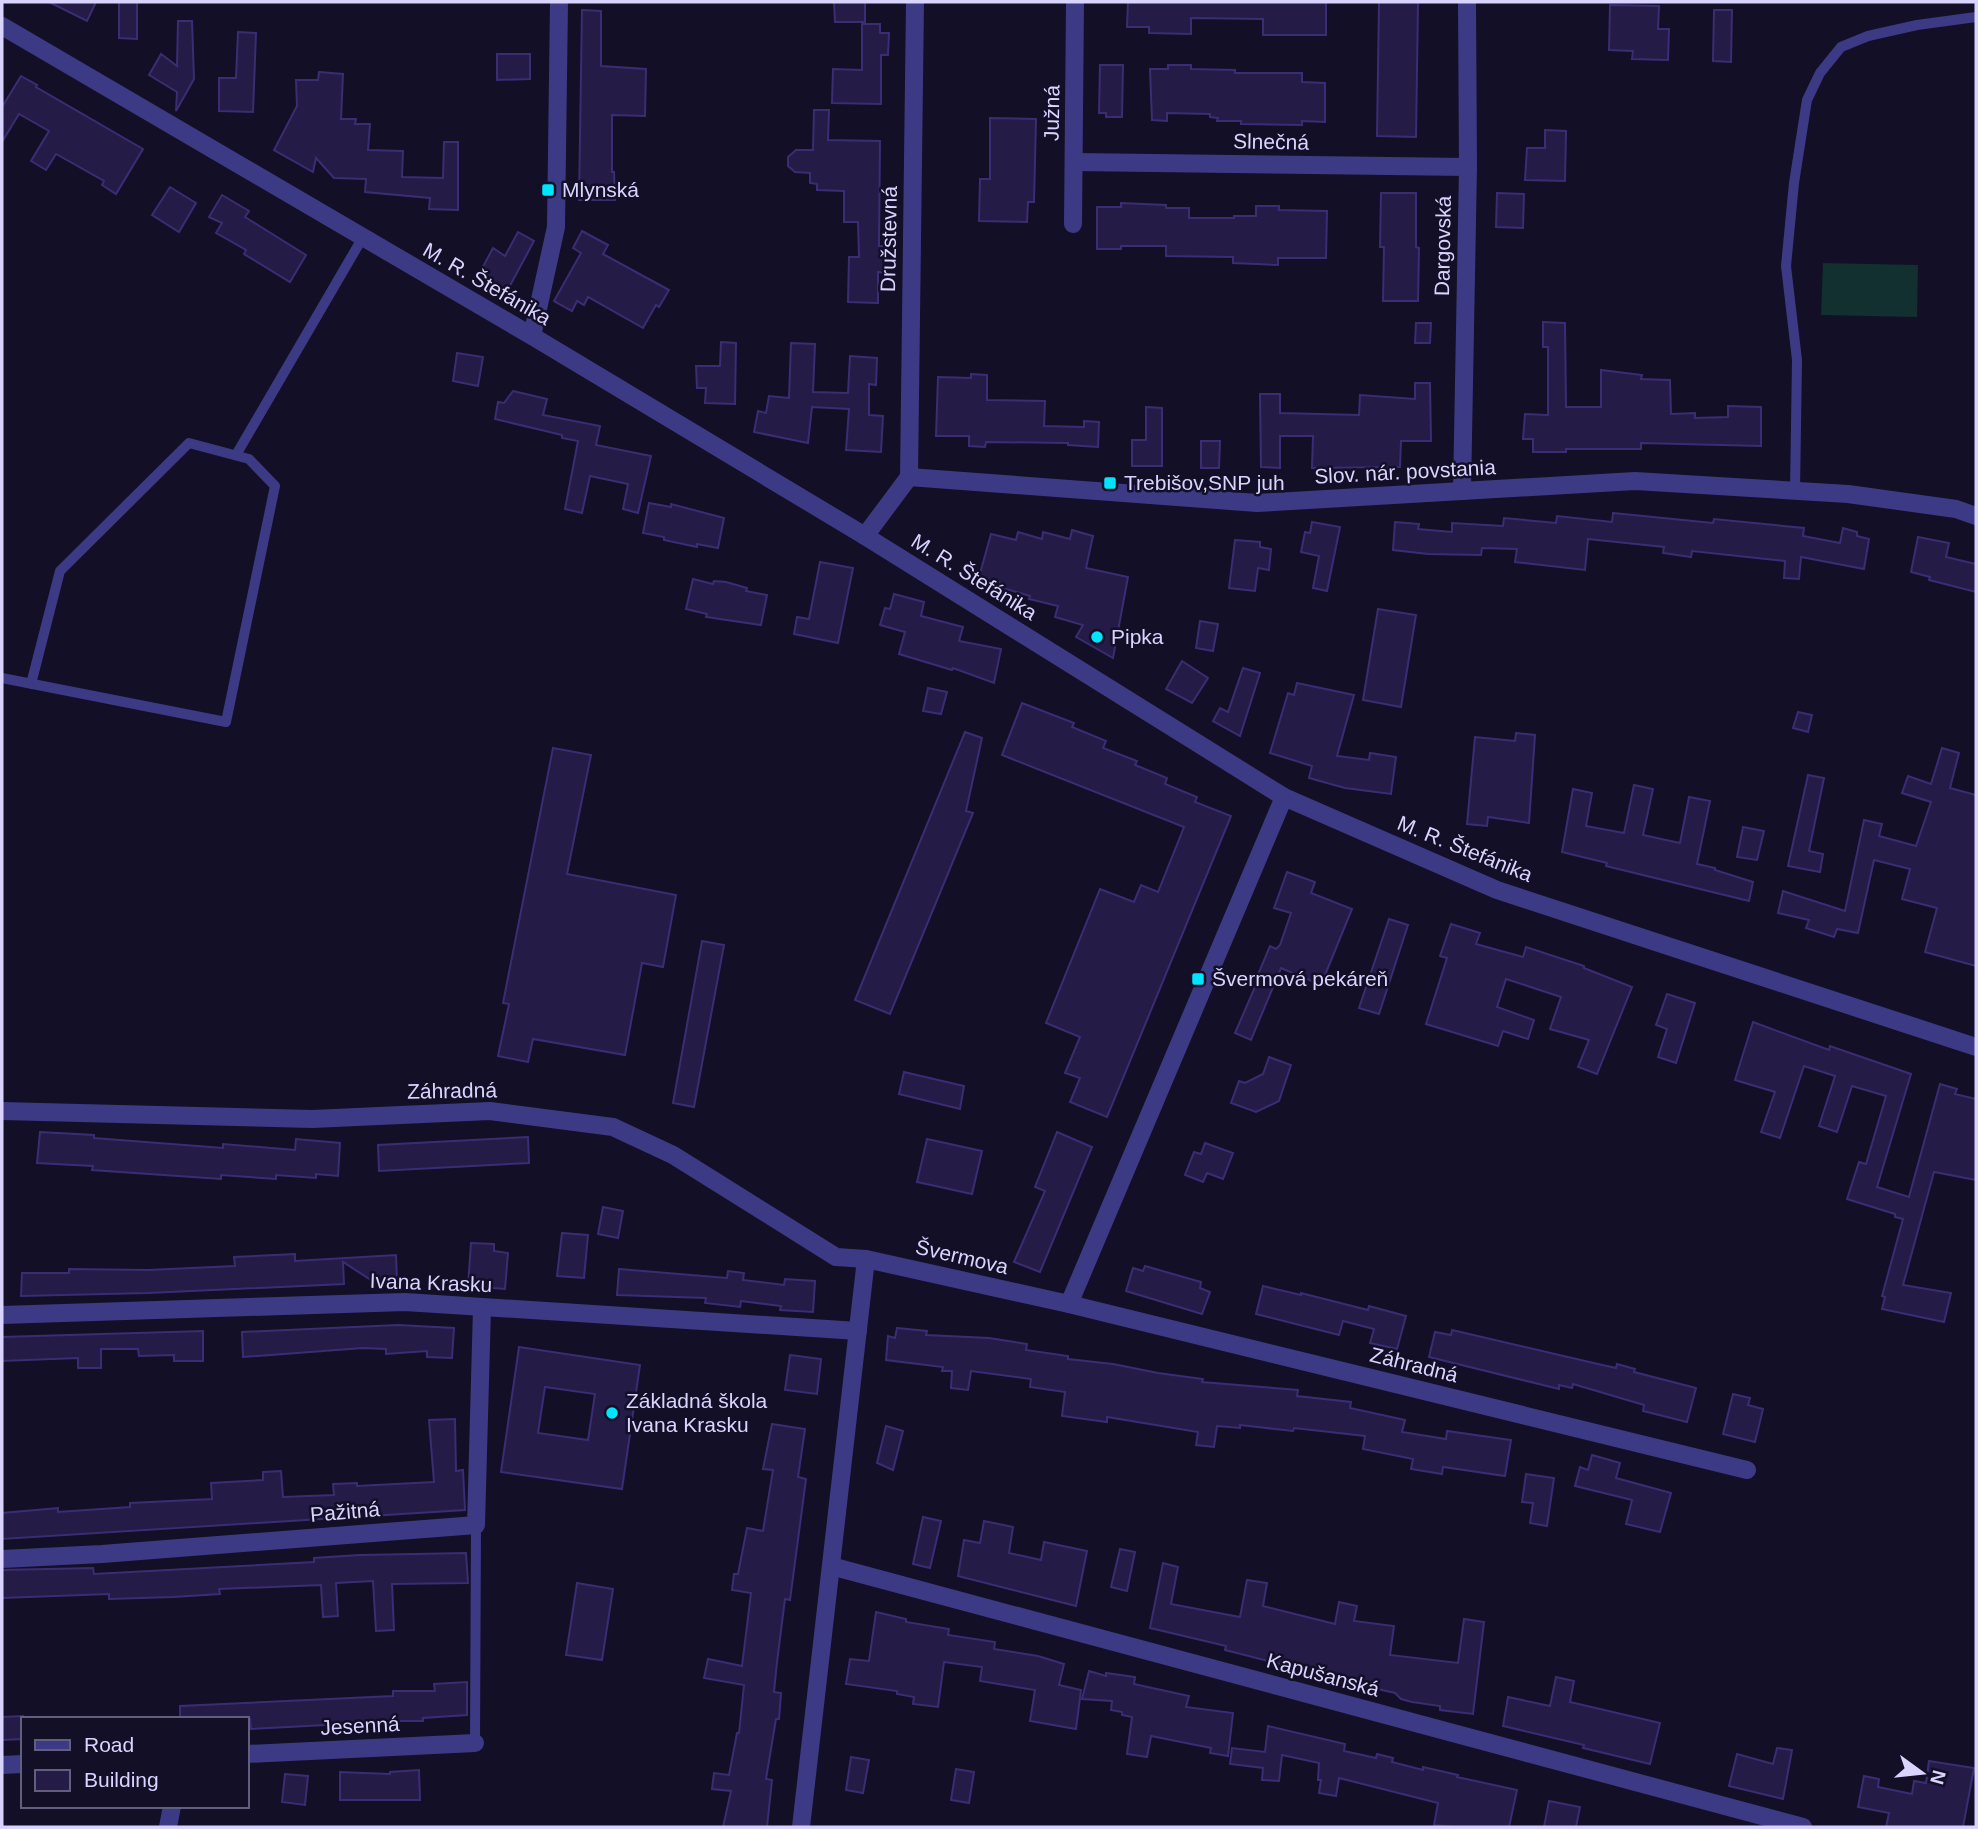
<svg xmlns="http://www.w3.org/2000/svg" width="1978" height="1829" viewBox="0 0 1978 1829" font-family="Helvetica,sans-serif">
  <style>
    .pitch { fill: #12302f }
    .building { fill: #241b47; stroke: #3b2d73; stroke-width: 2; fill-rule: evenodd }
    .lines { fill: none; stroke-linecap: round; stroke-linejoin: round }
    .service { stroke: #3d3a85; stroke-width: 10 }
    .minor { stroke: #3d3a85; stroke-width: 18 }
    .tertiary { stroke: #3d3a85; stroke-width: 18 }
    .poi-dot { fill: #00e5ff; stroke: #130f26; stroke-width: 2.5 }
    .labels { text-anchor: middle; stroke-width: 5; stroke-linejoin: round; paint-order: stroke }
    .street-label { font-size: 21px; fill: #d9d4ff; stroke: #130f26 }
    .poi-label { font-size: 21px; fill: #d9d4ff; stroke: #130f26; text-anchor: start }
  </style>
  <rect width="100%" height="100%" fill="#130f26"/>
  <polygon class="pitch" points="1823,263 1918,265 1917,317 1821,315"/>
  <g class="building">
    <polygon points="49,2 96,2 87,21"/>
    <polygon points="119,2 137,2 137,39 119,38"/>
    <polygon points="834,2 865,2 865,22 835,22"/>
    <polygon points="1128,2 1326,2 1326,35 1263,35 1263,19 1191,18 1191,34 1149,33 1149,27 1127,27"/>
    <polygon points="1379,2 1418,2 1416,137 1377,136"/>
    <polygon points="1610,5 1659,6 1658,29 1669,29 1668,60 1632,59 1633,51 1609,50"/>
    <polygon points="582,10 601,11 601,66 646,69 645,116 612,115 612,172 614,172 615,200 579,200"/>
    <polygon points="1714,10 1732,10 1731,62 1713,61"/>
    <polygon points="178,21 192,21 194,79 176,111 177,92 149,75 161,54 177,66"/>
    <polygon points="862,24 880,24 880,33 889,33 888,55 881,55 881,104 832,103 833,69 862,70"/>
    <polygon points="238,32 256,33 253,112 219,111 219,78 236,78"/>
    <polygon points="497,54 530,54 530,79 497,80"/>
    <polygon points="1100,65 1123,65 1122,117 1106,117 1106,113 1099,113"/>
    <polygon points="1168,65 1191,65 1191,69 1235,70 1235,73 1302,73 1302,82 1325,83 1325,122 1302,121 1302,125 1241,124 1241,121 1217,121 1218,118 1210,117 1210,114 1167,113 1167,121 1152,120 1150,69 1168,69"/>
    <polygon points="319,72 343,74 341,119 356,119 355,124 370,124 368,150 403,151 402,177 443,178 444,142 458,142 458,210 429,209 430,198 365,192 366,179 334,178 316,158 313,172 274,150 297,106 296,80 318,80"/>
    <polygon points="21,76 37,85 36,87 143,149 116,194 102,185 104,181 56,154 46,170 31,161 49,131 19,114 2,142 2,107"/>
    <polygon points="814,110 829,110 828,140 880,141 879,246 886,246 885,273 878,272 878,303 848,302 849,257 859,257 858,222 844,222 844,191 817,190 817,184 810,183 810,173 795,172 788,166 788,157 796,150 813,150"/>
    <polygon points="990,118 1036,119 1034,202 1028,202 1027,222 979,221 980,179 990,179"/>
    <polygon points="1545,130 1566,131 1565,181 1525,180 1527,148 1545,148"/>
    <polygon points="170,187 196,203 179,232 152,215"/>
    <polygon points="1381,193 1416,193 1416,247 1419,248 1418,301 1383,301 1384,247 1380,247"/>
    <polygon points="1497,193 1524,194 1523,228 1496,227"/>
    <polygon points="222,195 249,211 245,217 306,255 290,282 244,254 246,250 216,233 222,223 209,217"/>
    <polygon points="1121,203 1166,205 1166,208 1189,208 1189,218 1234,218 1234,216 1256,216 1256,206 1279,206 1279,210 1327,211 1326,258 1278,258 1278,265 1256,264 1233,263 1233,257 1166,256 1166,246 1121,246 1121,249 1097,249 1097,207 1121,207"/>
    <polygon points="582,231 608,245 603,254 669,290 659,307 656,305 643,328 588,297 584,305 577,301 572,311 554,301 581,253 573,248"/>
    <polygon points="518,232 534,241 506,293 478,276 493,248 505,256"/>
    <polygon points="1543,322 1565,323 1566,407 1601,407 1601,370 1642,375 1641,379 1670,380 1671,414 1695,413 1695,418 1728,417 1728,406 1761,407 1761,446 1641,443 1641,449 1566,449 1566,452 1533,452 1533,439 1523,439 1525,414 1548,415 1548,347 1543,347"/>
    <polygon points="1416,323 1431,323 1430,343 1415,343"/>
    <polygon points="721,342 736,343 735,404 705,403 706,388 697,388 696,366 720,366"/>
    <polygon points="791,343 815,344 813,392 848,393 850,356 877,358 876,385 869,384 869,415 883,416 881,452 846,450 849,409 812,407 808,443 754,432 758,411 766,413 769,396 789,398"/>
    <polygon points="457,353 483,357 478,386 453,381"/>
    <polygon points="971,374 987,375 987,400 1045,401 1044,426 1084,427 1084,421 1099,422 1098,447 1068,445 1068,443 986,442 985,447 969,446 969,436 936,436 938,377 971,378"/>
    <polygon points="1415,383 1430,383 1431,441 1401,441 1400,467 1312,468 1313,436 1280,436 1280,468 1261,467 1260,394 1280,394 1280,413 1359,415 1360,395 1415,399"/>
    <polygon points="513,391 547,399 543,415 600,426 596,445 651,456 638,513 623,509 628,484 590,476 582,513 565,509 578,441 562,438 562,435 495,419 498,402 504,403"/>
    <polygon points="1146,407 1162,408 1162,466 1132,466 1132,440 1146,440"/>
    <polygon points="1201,441 1220,441 1219,468 1201,468"/>
    <polygon points="649,503 671,507 671,504 724,518 718,548 697,544 697,547 664,540 664,537 643,533"/>
    <polygon points="1613,513 1713,523 1714,519 1804,528 1803,536 1840,543 1843,528 1857,532 1857,536 1869,539 1864,569 1801,557 1799,579 1784,578 1785,561 1692,551 1691,557 1663,553 1664,547 1588,539 1585,570 1515,562 1517,549 1482,548 1481,555 1428,554 1393,550 1395,522 1419,524 1418,529 1452,532 1452,523 1503,526 1504,518 1556,523 1557,516 1612,522"/>
    <polygon points="1312,522 1340,527 1327,591 1313,588 1319,556 1301,552 1305,532 1310,533"/>
    <polygon points="1072,530 1093,536 1086,568 1128,577 1113,658 1076,637 1083,625 1055,617 1058,606 1029,599 1030,596 1003,588 1004,584 979,577 991,534 1016,540 1018,532 1042,539 1043,532 1070,539"/>
    <polygon points="1918,537 1949,543 1946,557 1976,564 1976,592 1929,580 1930,577 1911,572"/>
    <polygon points="1235,540 1260,542 1260,547 1271,549 1269,570 1258,568 1255,591 1229,588"/>
    <polygon points="820,562 853,568 838,643 794,634 797,617 809,619"/>
    <polygon points="693,579 713,584 714,581 726,582 747,588 746,591 767,595 761,625 706,617 707,614 686,609"/>
    <polygon points="894,594 924,602 921,616 963,627 959,641 1001,649 994,683 953,668 952,670 899,654 905,632 880,625 885,608 890,609"/>
    <polygon points="1378,609 1416,615 1401,707 1363,700"/>
    <polygon points="1200,621 1218,624 1213,651 1196,648"/>
    <polygon points="1182,661 1208,678 1192,703 1166,689"/>
    <polygon points="1243,668 1260,673 1240,736 1213,721 1220,708 1228,712"/>
    <polygon points="1297,683 1354,695 1337,756 1369,760 1370,753 1396,757 1391,794 1345,788 1309,778 1312,766 1270,753 1288,693 1294,695"/>
    <polygon points="928,688 947,692 941,714 923,711"/>
    <polygon points="1022,703 1074,723 1072,727 1106,741 1103,748 1137,761 1135,765 1167,778 1165,784 1197,797 1195,802 1231,816 1107,1117 1070,1102 1080,1078 1065,1073 1080,1037 1046,1023 1100,889 1134,902 1141,885 1158,892 1184,827 1002,755"/>
    <polygon points="1798,712 1812,715 1808,732 1793,728"/>
    <polygon points="965,732 982,738 966,811 973,813 890,1014 855,1000"/>
    <polygon points="1516,733 1535,735 1529,823 1488,817 1487,826 1467,824 1475,737 1515,741"/>
    <polygon points="553,748 591,755 567,874 676,895 663,967 642,963 625,1055 533,1039 528,1062 498,1056 509,1004 503,1003"/>
    <polygon points="1942,748 1959,753 1950,788 1976,795 1976,966 1925,952 1937,908 1902,899 1910,869 1874,860 1858,933 1837,929 1834,937 1806,928 1809,920 1778,913 1783,891 1845,911 1864,820 1882,824 1879,836 1916,846 1931,802 1902,793 1908,776 1931,784"/>
    <polygon points="1808,775 1824,778 1809,851 1823,854 1820,872 1788,866"/>
    <polygon points="1634,785 1653,789 1643,835 1680,843 1689,797 1710,801 1697,864 1715,868 1715,870 1753,882 1749,901 1606,866 1607,863 1562,852 1573,789 1592,793 1586,826 1624,833"/>
    <polygon points="1743,827 1764,831 1757,860 1737,857"/>
    <polygon points="1287,872 1315,882 1311,893 1352,909 1321,985 1281,968 1251,1040 1235,1033 1258,980 1256,979 1270,946 1276,949 1280,945 1291,913 1274,908"/>
    <polygon points="1389,919 1408,925 1379,1014 1359,1008"/>
    <polygon points="1451,924 1480,933 1476,944 1523,957 1526,947 1584,966 1584,968 1632,987 1597,1074 1578,1067 1589,1040 1550,1029 1561,997 1506,979 1497,1007 1534,1020 1528,1039 1503,1031 1498,1046 1426,1024 1447,958 1440,956"/>
    <polygon points="702,941 724,945 694,1107 673,1103"/>
    <polygon points="1667,994 1695,1003 1676,1063 1658,1057 1667,1029 1656,1025"/>
    <polygon points="1753,1022 1829,1050 1830,1046 1911,1074 1877,1187 1909,1197 1940,1084 1957,1089 1955,1094 1976,1099 1976,1180 1934,1172 1903,1285 1951,1293 1944,1322 1882,1309 1885,1297 1882,1296 1903,1219 1895,1217 1895,1214 1847,1199 1859,1162 1866,1164 1886,1096 1852,1086 1837,1132 1819,1126 1835,1076 1804,1066 1780,1138 1761,1132 1775,1092 1735,1080"/>
    <polygon points="1269,1057 1291,1065 1279,1101 1256,1112 1231,1103 1239,1081 1245,1083 1263,1074"/>
    <polygon points="904,1072 964,1086 960,1109 899,1094"/>
    <polygon points="40,1132 94,1135 94,1138 223,1148 223,1144 295,1150 296,1139 340,1143 338,1176 316,1174 316,1178 276,1175 276,1179 221,1175 221,1179 92,1170 93,1166 37,1163"/>
    <polygon points="1057,1132 1092,1147 1040,1272 1014,1262 1045,1191 1035,1187"/>
    <polygon points="528,1137 529,1163 379,1171 378,1145"/>
    <polygon points="927,1139 982,1151 972,1194 917,1182"/>
    <polygon points="1205,1143 1233,1153 1223,1179 1207,1173 1203,1182 1185,1175 1194,1152 1201,1154"/>
    <polygon points="603,1207 623,1211 618,1238 598,1234"/>
    <polygon points="562,1233 588,1235 584,1278 557,1276"/>
    <polygon points="471,1243 494,1244 494,1251 508,1253 505,1289 468,1286"/>
    <polygon points="295,1254 295,1261 396,1255 397,1281 374,1282 343,1262 344,1284 148,1293 21,1296 22,1273 69,1273 69,1269 148,1270 235,1266 234,1257"/>
    <polygon points="1145,1266 1201,1282 1200,1288 1210,1292 1202,1314 1126,1291 1133,1268 1143,1271"/>
    <polygon points="619,1269 727,1278 728,1271 744,1273 743,1280 784,1285 785,1279 815,1281 813,1312 780,1310 781,1306 741,1301 740,1307 705,1303 706,1298 617,1295"/>
    <polygon points="1263,1286 1301,1295 1301,1293 1368,1310 1369,1306 1406,1316 1397,1349 1370,1343 1374,1329 1343,1321 1339,1335 1256,1314"/>
    <polygon points="398,1325 454,1328 452,1358 427,1357 427,1351 386,1354 386,1349 363,1348 243,1357 242,1332"/>
    <polygon points="897,1328 927,1331 926,1335 989,1338 1027,1344 1026,1350 1068,1356 1068,1359 1113,1364 1158,1373 1203,1379 1202,1382 1298,1390 1297,1396 1351,1402 1350,1408 1405,1420 1402,1432 1446,1439 1447,1431 1511,1440 1505,1476 1443,1467 1442,1474 1411,1469 1413,1459 1363,1449 1365,1436 1294,1428 1293,1431 1240,1425 1240,1428 1217,1426 1214,1447 1196,1445 1198,1432 1107,1417 1107,1422 1062,1416 1065,1392 1030,1387 1031,1379 971,1371 968,1390 951,1388 952,1371 942,1371 943,1367 886,1360 888,1336 895,1338"/>
    <polygon points="1452,1330 1598,1364 1616,1368 1617,1364 1635,1369 1634,1372 1696,1388 1687,1422 1643,1411 1644,1405 1573,1384 1572,1388 1559,1385 1559,1389 1429,1357 1435,1332 1451,1335"/>
    <polygon points="203,1331 203,1361 174,1361 174,1355 139,1356 138,1349 101,1349 101,1368 78,1368 78,1358 2,1361 2,1337"/>
    <path d="M519,1347l121,18 -18,124 -121,-17zM545,1387l50,7 -7,46 -50,-7z"/>
    <polygon points="790,1355 821,1359 817,1394 785,1390"/>
    <polygon points="1733,1394 1750,1398 1748,1405 1763,1409 1755,1442 1723,1434"/>
    <polygon points="455,1419 456,1471 463,1470 465,1510 2,1539 2,1513 58,1508 58,1512 130,1507 130,1503 212,1499 211,1483 263,1480 263,1472 281,1471 283,1497 334,1495 333,1484 357,1483 357,1486 434,1482 429,1420"/>
    <polygon points="772,1424 805,1429 798,1477 806,1479 790,1600 785,1599 777,1662 774,1692 781,1693 779,1719 776,1719 766,1779 772,1780 767,1827 723,1827 731,1791 712,1789 714,1773 729,1775 737,1733 739,1733 744,1685 704,1678 708,1659 742,1666 751,1593 732,1590 734,1574 738,1574 747,1528 763,1531 773,1470 763,1469"/>
    <polygon points="886,1426 903,1431 893,1470 877,1463"/>
    <polygon points="1592,1455 1620,1463 1616,1478 1671,1493 1660,1532 1626,1524 1632,1500 1575,1486 1580,1467 1588,1470"/>
    <polygon points="1526,1474 1554,1478 1547,1526 1530,1523 1533,1503 1522,1502"/>
    <polygon points="923,1517 941,1521 930,1568 913,1564"/>
    <polygon points="984,1521 1013,1527 1009,1553 1041,1560 1044,1542 1087,1551 1076,1606 958,1576 964,1540 980,1543"/>
    <polygon points="1120,1549 1135,1552 1127,1591 1111,1587"/>
    <polygon points="466,1553 468,1583 392,1584 394,1630 376,1631 373,1581 336,1583 338,1616 323,1617 321,1585 219,1589 220,1594 173,1597 109,1599 109,1594 2,1598 2,1570 93,1568 94,1574 314,1562 314,1558 360,1555"/>
    <polygon points="1163,1563 1178,1567 1171,1604 1240,1617 1247,1580 1267,1583 1263,1606 1335,1624 1339,1602 1357,1606 1354,1621 1394,1626 1390,1655 1458,1663 1464,1619 1484,1622 1473,1714 1440,1710 1440,1706 1412,1702 1401,1699 1395,1693 1307,1673 1307,1671 1225,1650 1226,1646 1150,1628"/>
    <polygon points="577,1583 613,1589 602,1660 566,1655"/>
    <polygon points="876,1612 906,1619 906,1622 949,1629 948,1635 995,1642 994,1649 1038,1656 1064,1664 1059,1685 1081,1690 1076,1729 1030,1721 1035,1690 980,1681 982,1667 944,1662 938,1707 913,1704 914,1697 897,1694 897,1691 846,1684 850,1659 869,1661"/>
    <polygon points="1089,1671 1106,1676 1106,1673 1135,1677 1134,1684 1189,1696 1186,1707 1233,1713 1228,1756 1210,1753 1211,1748 1151,1736 1147,1757 1127,1754 1132,1717 1122,1715 1122,1712 1111,1710 1112,1701 1082,1699"/>
    <polygon points="1556,1677 1574,1681 1570,1702 1660,1723 1650,1764 1583,1748 1584,1745 1503,1726 1508,1697 1550,1706"/>
    <polygon points="467,1682 467,1715 423,1718 423,1721 364,1721 364,1723 251,1729 250,1719 180,1719 180,1706 393,1696 393,1691 435,1691 434,1684"/>
    <polygon points="23,1716 23,1739 2,1740 2,1717"/>
    <polygon points="1268,1726 1345,1744 1344,1751 1376,1758 1377,1754 1393,1758 1392,1762 1423,1770 1423,1767 1458,1775 1457,1777 1517,1790 1509,1827 1454,1827 1434,1825 1438,1803 1339,1778 1336,1796 1319,1793 1321,1780 1318,1780 1319,1763 1282,1755 1279,1781 1262,1780 1263,1768 1230,1764 1232,1748 1265,1752"/>
    <polygon points="1777,1748 1792,1750 1783,1799 1729,1786 1737,1754 1773,1764"/>
    <polygon points="851,1757 869,1760 863,1793 846,1790"/>
    <polygon points="1929,1761 1974,1768 1963,1827 1886,1827 1889,1813 1858,1807 1864,1776 1879,1779 1878,1787 1912,1794 1914,1781 1926,1783"/>
    <polygon points="956,1769 974,1772 969,1803 951,1800"/>
    <polygon points="419,1770 420,1800 340,1800 340,1772 390,1774 390,1772"/>
    <polygon points="285,1774 308,1776 305,1805 282,1802"/>
    <polygon points="1549,1801 1580,1807 1576,1827 1544,1827"/>
  </g>
  <g class="lines">
    <g class="service">
      <polyline points="236,455 363,237"/>
      <polyline points="1795,491 1797,360 1786,266 1794,183 1807,100 1820,73 1841,47 1868,36 1917,25 1976,17"/>
      <polyline points="2,678 226,722 275,486 249,459 189,443 60,571 31,684"/>
      <polyline points="475,1743 476,1525"/>
    </g>
    <g class="minor">
      <polyline points="1074,162 1468,167"/>
      <polyline points="1073,224 1075,2"/>
      <polyline points="532,336 556,227 559,2"/>
      <polyline points="909,477 1257,503 1635,481 1848,494 1956,509 1976,516"/>
      <polyline points="909,477 915,2"/>
      <polyline points="1462,491 1468,167 1467,2"/>
      <polyline points="865,536 909,477"/>
      <polyline points="2,1111 312,1119 490,1111 613,1127 673,1155 836,1257 866,1259"/>
      <polyline points="1069,1304 1747,1470"/>
      <polyline points="2,1315 405,1302 858,1331"/>
      <polyline points="2,1559 102,1554 476,1525 482,1308"/>
      <polyline points="831,1566 1803,1827"/>
      <polyline points="247,1754 475,1743"/>
      <polyline points="2,1765 23,1764"/>
      <polyline points="168,1827 172,1806"/>
      <polyline points="801,1827 866,1259 1069,1304 1284,797"/>
    </g>
    <polyline class="tertiary" points="2,26 532,336 865,536 1284,797 1497,890 1976,1047"/>
  </g>
  <g class="poi-dot">
    <rect x="541" y="183" width="14" height="14" rx="3.5"/>
    <rect x="1103" y="476" width="14" height="14" rx="3.5"/>
    <circle cx="1097" cy="637" r="7"/>
    <rect x="1191" y="972" width="14" height="14" rx="3.5"/>
    <circle cx="612" cy="1413" r="7"/>
  </g>
  <g class="labels">
    <g class="street-label">
      <text transform="translate(1052 113) rotate(-89)" y="7">Južná</text>
      <text transform="translate(1271 142) rotate(1)" y="7">Slnečná</text>
      <text transform="translate(889 239) rotate(-89)" y="7">Družstevná</text>
      <text transform="translate(1443 246) rotate(-89)" y="7">Dargovská</text>
      <text transform="translate(487 284) rotate(30)" y="7">M. R. Štefánika</text>
      <text transform="translate(1405 472) rotate(-3)" y="7">Slov. nár. povstania</text>
      <text transform="translate(974 577) rotate(32)" y="7">M. R. Štefánika</text>
      <text transform="translate(1465 849) rotate(22)" y="7">M. R. Štefánika</text>
      <text transform="translate(452 1091) rotate(-1)" y="7">Záhradná</text>
      <text transform="translate(962 1257) rotate(13)" y="7">Švermova</text>
      <text transform="translate(431 1283) rotate(2)" y="7">Ivana Krasku</text>
      <text transform="translate(1414 1365) rotate(14)" y="7">Záhradná</text>
      <text transform="translate(345 1512) rotate(-5)" y="7">Pažitná</text>
      <text transform="translate(1323 1675) rotate(15)" y="7">Kapušanská</text>
      <text transform="translate(360 1726) rotate(-3)" y="7">Jesenná</text>
    </g>
    <g class="poi-label">
      <text x="562" y="197">Mlynská</text>
      <text x="1124" y="490">Trebišov,SNP juh</text>
      <text x="1111" y="644">Pipka</text>
      <text x="1212" y="986">Švermová pekáreň</text>
      <text x="626" y="1408">Základná škola<tspan x="626" dy="24">Ivana Krasku</tspan></text>
    </g>
  </g>
  <rect width="1978" height="1829" fill="none" stroke="#d9d4ff" stroke-width="7"/>
  <rect x="21" y="1717" width="228" height="91" fill="#130f26" stroke="#625e7d" stroke-width="2"/>
  <rect x="35" y="1740" width="35" height="10" fill="#3d3a85" stroke="#625e7d" stroke-width="2"/>
  <text x="84" y="1752" font-size="21" fill="#d9d4ff">Road</text>
  <rect x="35" y="1770" width="35" height="21" fill="#241b47" stroke="#625e7d" stroke-width="2"/>
  <text x="84" y="1787" font-size="21" fill="#d9d4ff">Building</text>
  <g transform="translate(1922 1773) rotate(105)" stroke="#130f26" stroke-width="5" paint-order="stroke">
  <path d="M0-5L12 26L0 18L-12 26Z" fill="#d9d4ff"/>
  <text y="-10" font-size="19" font-weight="bold" text-anchor="middle" fill="#d9d4ff">N</text>
  </g>
</svg>
